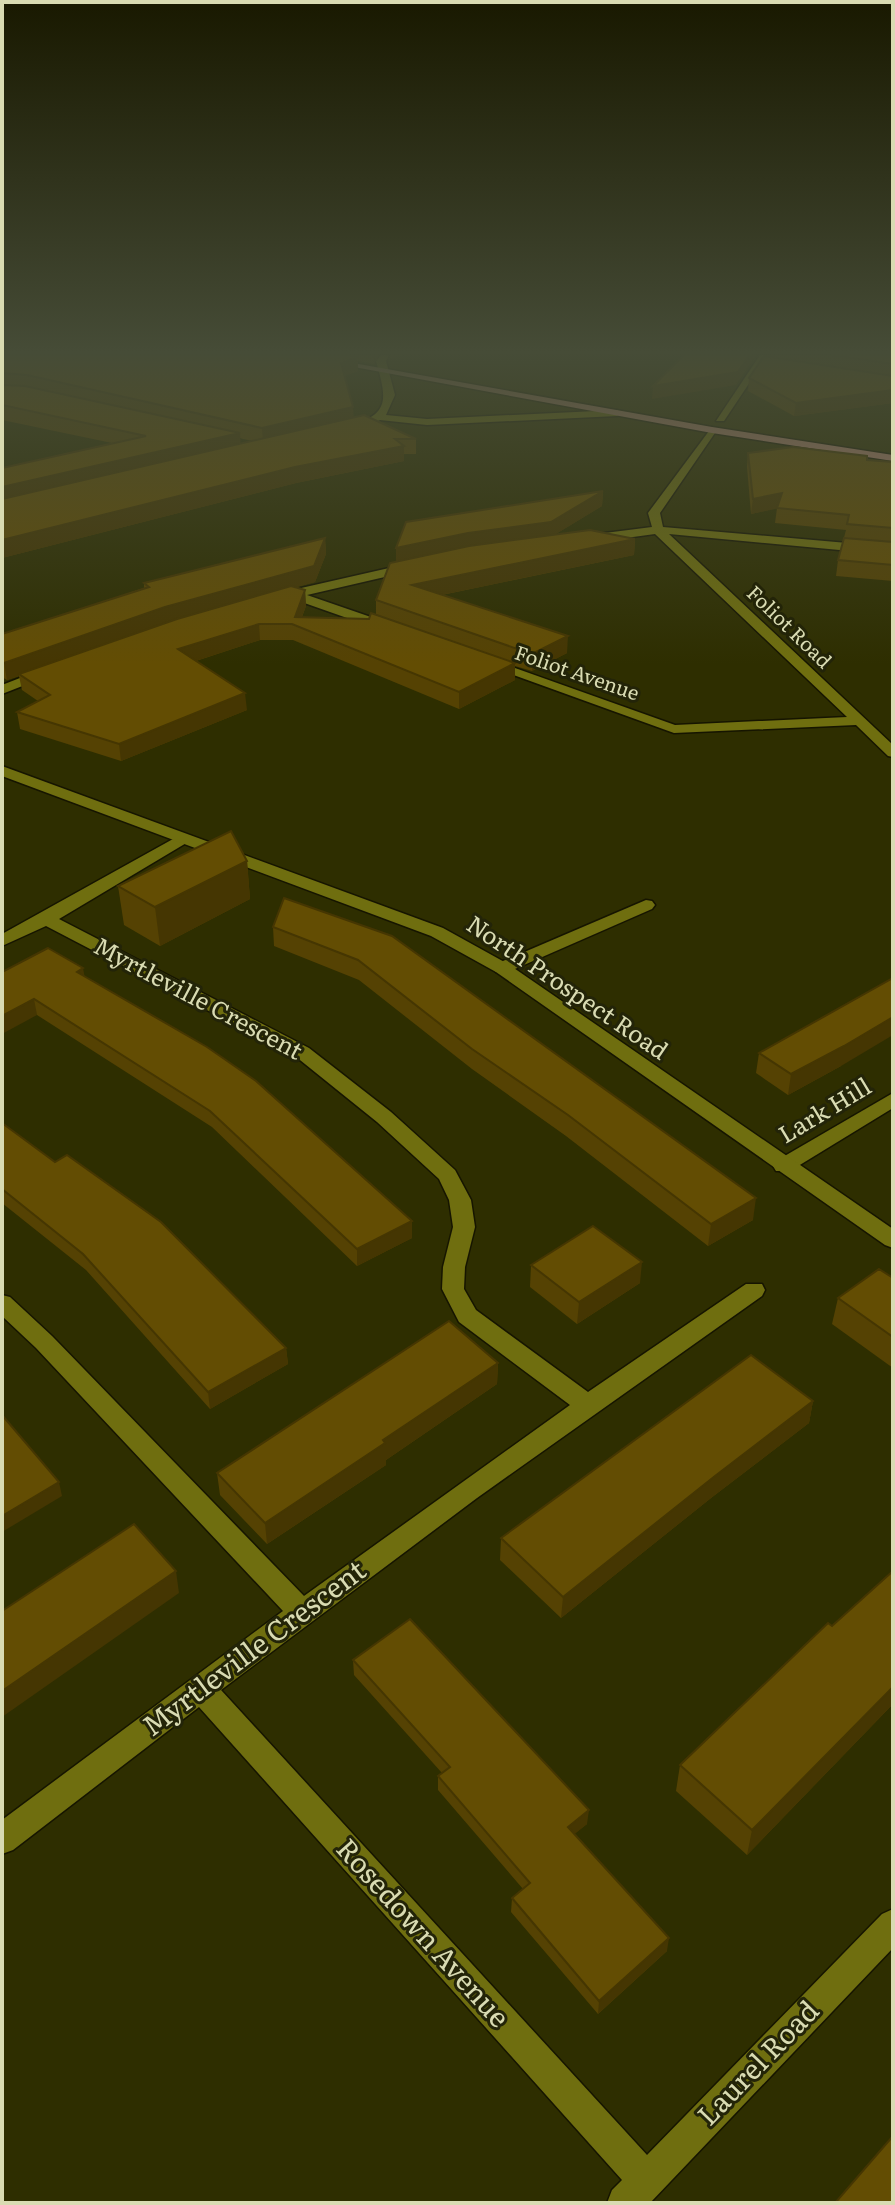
<svg xmlns="http://www.w3.org/2000/svg" width="895" height="2205" viewBox="0 0 895 2205" font-family="Literata,serif">
  <style>
    .lines { fill: none; stroke-linecap: round; stroke-linejoin: round }
    .street-casing { stroke: #161500; stroke-width: 3 }
    .secondary-casing { stroke: #161500; stroke-width: 3 }
    .primary-casing { stroke: #161500; stroke-width: 3 }
    .street { fill: #6f6e0f; fill-rule: evenodd }
    .secondary { fill: #6f6e0f; fill-rule: evenodd }
    .primary { fill: #bf8b7d; fill-rule: evenodd }
    .wall { fill: #554203; fill-rule: evenodd }
    .shaded-wall { fill: #453602 }
    .building { fill: #634d03; stroke: #453602; stroke-width: 2 }
    .labels { text-anchor: middle; stroke-width: 6; stroke-linejoin: round; paint-order: stroke }
    .far-street-label { font-size: 20px; fill: #d9dbb2; stroke: #232408 }
    .street-label { font-size: 24px; fill: #d9dbb2; stroke: #232408 }
    .near-street-label { font-size: 28px; fill: #d9dbb2; stroke: #232408 }
  </style>
  <rect width="100%" height="100%" fill="#2e2e00"/>
  <g class="lines">
    <g class="street-casing">
      <g id="street">
        <polygon points="760,355 768,355 724,421 716,421"/>
        <polygon points="712,427 717,430 660,513 663,527 893,547 893,555 669,534 893,745 893,757 888,756 856,725 674,733 483,664 495,661 675,725 847,717 655,534 589,543 583,539 589,535 652,527 648,513"/>
        <polygon points="411,563 417,567 415,570 307,595 394,625 394,631 384,631 293,599 279,602 273,598 288,591"/>
        <polygon points="43,669 50,673 48,676 2,694 2,685"/>
        <polygon points="182,834 188,836 188,842 59,919 309,1048 391,1112 455,1170 471,1200 475,1227 465,1267 464,1289 476,1310 588,1392 746,1284 762,1284 765,1290 762,1296 477,1498 221,1690 647,2155 882,1914 893,1909 893,1948 650,2203 607,2203 612,2190 622,2180 199,1707 13,1850 2,1854 2,1820 283,1611 36,1348 2,1316 2,1295 10,1297 52,1336 304,1596 570,1405 459,1322 442,1289 443,1267 453,1227 449,1200 439,1179 377,1122 295,1056 46,926 2,946 2,934"/>
        <polygon points="646,900 652,901 655,905 652,909 508,972 496,972 493,968 496,964"/>
        <polygon points="893,1093 893,1108 790,1171 776,1171 773,1166 776,1161"/>
      </g>
    </g>
    <g class="secondary-casing">
      <g id="secondary">
        <path d="M381,355h8l-3,6 9,34 -9,20 41,4 190,-9 5,3 -5,3 -190,9 -47,-5 -19,9 -16,2v-4c46,-12 42,-27 31,-66z"/>
        <polygon points="2,766 443,928 508,964 893,1229 893,1248 885,1245 496,972 431,936 2,776"/>
      </g>
    </g>
    <g class="primary-casing">
      <polygon id="primary" points="289,355 308,355 712,427 893,455 893,461 712,433"/>
    </g>
    <use href="#street" class="street"/>
    <use href="#secondary" class="secondary"/>
    <use href="#primary" class="primary"/>
  </g>
  <g class="wall">
    <path d="M2,355h377l-5,9 -16,-3v10l-14,5 9,42 63,21v15h-12v7l-108,22 -294,75v-90l110,-25 -110,-23zM240,438l3,1 10,2 -13,3z"/>
    <polygon points="770,355 893,355 893,403 794,416 748,391 749,378 769,357"/>
    <polygon points="748,453 867,460 893,462 893,581 836,576 838,560 846,530 775,523 777,508 751,514 747,467"/>
    <polygon points="603,491 602,506 554,535 635,539 634,555 442,595 567,653 532,671 515,666 515,680 459,709 293,640 260,640 196,661 247,710 121,761 20,729 17,712 38,701 22,690 19,676 7,680 2,677 2,634 144,588 144,583 325,538 326,554 315,582 296,587 305,590 306,606 302,617 369,619 376,615 376,600 396,562 396,548"/>
    <polygon points="247,861 250,899 160,946 124,925 118,886"/>
    <polygon points="284,898 753,1220 708,1246 566,1136 472,1069 359,980 274,946 273,927"/>
    <polygon points="2,972 85,977 412,1221 412,1238 357,1266 212,1127 37,1015"/>
    <polygon points="759,1053 841,1066 788,1095 756,1073"/>
    <polygon points="2,1123 286,1348 288,1364 210,1409 86,1270 2,1203"/>
    <polygon points="531,1265 640,1283 577,1324 530,1287"/>
    <polygon points="893,1278 893,1368 832,1324 838,1298"/>
    <polygon points="498,1363 497,1384 386,1460 386,1465 267,1544 220,1495 217,1473"/>
    <polygon points="813,1401 809,1423 711,1498 561,1618 500,1560 501,1538"/>
    <polygon points="893,1571 893,1704 747,1855 676,1791 680,1765"/>
    <polygon points="353,1660 587,1824 574,1834 667,1951 598,2014 511,1912 512,1898 523,1889 438,1790 438,1776 442,1773 354,1675"/>
  </g>
  <g class="shaded-wall">
    <polygon points="373,355 379,355 374,364"/>
    <polygon points="390,355 402,355 390,359"/>
    <polygon points="749,355 756,355 736,385 652,399 653,386"/>
    <polygon points="357,357 358,371 341,377 341,363"/>
    <polygon points="893,390 893,403 794,416 796,403"/>
    <polygon points="353,407 354,422 263,443 262,428"/>
    <polygon points="240,433 241,449 2,504 2,487"/>
    <polygon points="404,446 404,461 296,483 2,558 2,540 295,467"/>
    <polygon points="603,491 602,506 551,537 396,564 396,548"/>
    <polygon points="782,493 780,508 751,514 753,499"/>
    <polygon points="325,538 326,554 315,582 167,623 19,674 19,676 7,680 4,663"/>
    <polygon points="635,539 634,555 412,601 412,585"/>
    <polygon points="305,590 306,606 298,627 295,617"/>
    <polygon points="259,624 260,640 180,666 178,649"/>
    <polygon points="568,636 567,653 532,671 532,654"/>
    <polygon points="515,663 515,680 459,709 459,692"/>
    <polygon points="245,693 247,710 121,761 119,744"/>
    <polygon points="247,861 250,899 160,946 155,907"/>
    <polygon points="83,968 86,984 77,972"/>
    <polygon points="34,999 37,1015 2,1034 2,1016"/>
    <polygon points="893,1017 893,1035 841,1066 788,1095 791,1074"/>
    <polygon points="756,1198 753,1220 708,1246 711,1224"/>
    <polygon points="412,1221 412,1238 357,1266 357,1249"/>
    <polygon points="642,1262 640,1283 577,1324 579,1302"/>
    <polygon points="286,1348 288,1364 210,1409 208,1392"/>
    <polygon points="498,1363 497,1384 386,1460 386,1465 267,1544 265,1523 383,1440"/>
    <polygon points="813,1401 809,1423 711,1498 561,1618 563,1597 715,1476"/>
    <polygon points="59,1482 62,1496 2,1532 2,1516"/>
    <polygon points="176,1571 179,1593 2,1717 2,1691"/>
    <polygon points="893,1687 893,1704 747,1855 752,1830"/>
    <polygon points="589,1810 587,1824 566,1841 568,1827"/>
    <polygon points="669,1938 667,1951 598,2014 599,2001"/>
  </g>
  <g class="building">
    <polygon points="2,355 348,355 357,357 341,363 353,407 262,428 27,375 2,373"/>
    <polygon points="684,355 749,355 738,372 653,386"/>
    <polygon points="832,355 893,355 893,364"/>
    <polygon points="764,356 893,376 893,390 796,403 749,378"/>
    <polygon points="2,385 25,386 240,433 2,487 2,468 146,436 2,405"/>
    <polygon points="364,415 416,439 395,439 404,446 295,467 2,540 2,499"/>
    <polygon points="793,447 867,456 867,460 893,462 893,528 847,524 849,515 777,508 782,493 753,499 748,453"/>
    <polygon points="603,491 551,522 468,533 396,548 406,522"/>
    <polygon points="590,530 635,539 412,585 568,636 532,654 376,600 390,563 469,546"/>
    <polygon points="325,538 314,566 165,607 4,663 2,662 2,634 149,587 144,583"/>
    <polygon points="844,538 893,542 893,565 838,560"/>
    <polygon points="291,586 305,590 295,617 369,619 371,613 515,663 459,692 292,624 259,624 178,649 245,693 119,744 17,712 50,695 19,674 177,619"/>
    <polygon points="231,831 247,861 155,907 118,886"/>
    <polygon points="284,898 392,936 756,1198 711,1224 568,1115 472,1049 358,960 273,927"/>
    <polygon points="48,948 83,968 77,972 207,1047 256,1081 412,1221 357,1249 210,1111 34,999 2,1016 2,972"/>
    <polygon points="893,978 893,1017 844,1046 791,1074 759,1053"/>
    <polygon points="2,1123 55,1162 67,1155 161,1222 286,1348 208,1392 83,1254 2,1189"/>
    <polygon points="593,1226 642,1262 579,1302 531,1265"/>
    <polygon points="879,1269 893,1278 893,1337 838,1298"/>
    <polygon points="449,1321 498,1363 383,1440 385,1443 265,1523 217,1473"/>
    <polygon points="751,1355 813,1401 715,1476 563,1597 501,1538"/>
    <polygon points="2,1415 59,1482 2,1516"/>
    <polygon points="134,1524 176,1571 2,1691 2,1611"/>
    <polygon points="893,1571 893,1687 752,1830 680,1765 828,1623 832,1626"/>
    <polygon points="410,1619 589,1810 568,1827 669,1938 599,2001 512,1898 530,1883 438,1776 450,1767 353,1660"/>
    <polygon points="893,2136 893,2203 835,2203"/>
  </g>
  <linearGradient id="sky" x2="0" y2="1"><stop stop-color="#191900"/><stop offset="0.53" stop-color="#464c37"/><stop offset="1" stop-color="#464c37" stop-opacity="0"/></linearGradient>
  <rect width="895" height="664" fill="url(#sky)"/>
  <g class="labels">
    <g class="far-street-label">
      <text transform="translate(789 627) rotate(44)" y="7">Foliot Road</text>
      <text transform="translate(577 673) rotate(19)" y="7">Foliot Avenue</text>
    </g>
    <g class="street-label">
      <text transform="translate(567 988) rotate(34)" y="8">North Prospect Road</text>
      <text transform="translate(198 999) rotate(28)" y="8">Myrtleville Crescent</text>
      <text transform="translate(825 1111) rotate(-31)" y="8">Lark Hill</text>
    </g>
    <g class="near-street-label">
      <text transform="translate(254 1648) rotate(-37)" y="10">Myrtleville Crescent</text>
      <text transform="translate(423 1933) rotate(48)" y="10">Rosedown Avenue</text>
      <text transform="translate(758 2063) rotate(-46)" y="10">Laurel Road</text>
    </g>
  </g>
  <rect width="895" height="2205" fill="none" stroke="#d9dbb2" stroke-width="8"/>
</svg>
